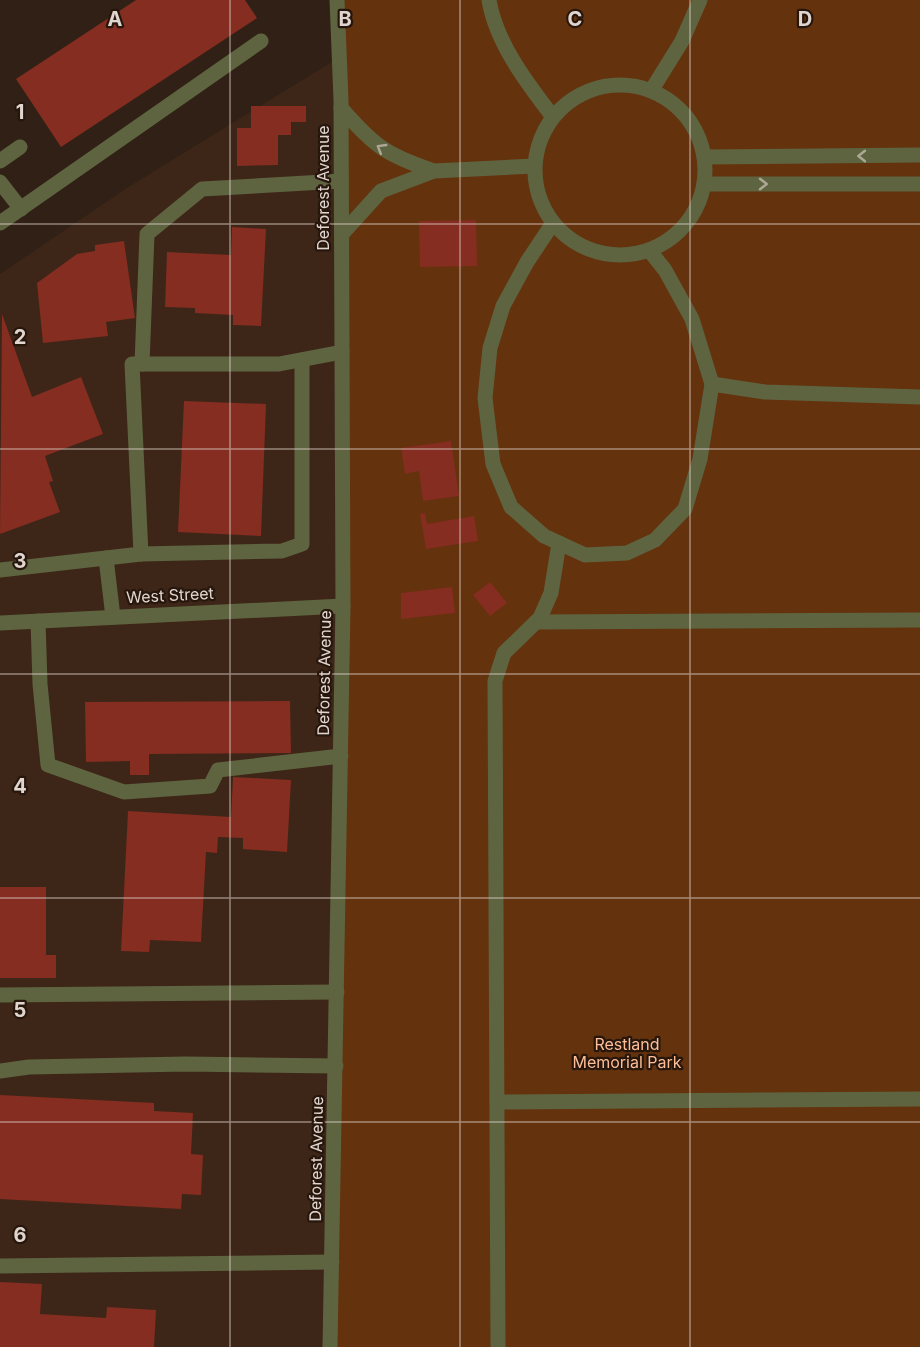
<svg xmlns="http://www.w3.org/2000/svg" width="920" height="1347" viewBox="0 0 920 1347" font-family="Inter,sans-serif">
  <style>
    .built { fill: #3d2618 }
    .green { fill: #64320d }
    .building { fill: #842d20 }
    .lines { fill: none; stroke-linecap: round; stroke-linejoin: round }
    .minor { stroke: #5e6440; stroke-width: 15 }
    .oneway { stroke: #ada896 }
    .grid { fill: none; stroke: #e1d5cf; stroke-width: 1.5; stroke-opacity: 0.55 }
    .labels { text-anchor: middle; stroke-width: 4.5; stroke-linejoin: round; paint-order: stroke }
    .street-label { font-size: 16px; fill: #e1d5cf; stroke: #26160c }
    .park-label { font-size: 16px; fill: #fdbd96; stroke: #26160c }
    .grid-label { font-size: 20px; text-anchor: middle; font-weight: bold; fill: #e1d5cf; stroke: #26160c; stroke-width: 4.5; stroke-linejoin: round; paint-order: stroke }
  </style>
  <rect width="100%" height="100%" fill="#312015"/>
  <polygon class="built" points="340,57 332,1347 0,1347 0,274 130,186"/>
  <polygon class="green" points="339,0 920,0 920,1347 332,1347"/>
  <g class="building">
    <polygon points="136,0 245,0 257,18 61,147 16,79"/>
    <polygon points="251,106 306,106 306,122 291,122 291,135 278,135 278,165 237,166 237,128 251,128"/>
    <polygon points="476,220 477,266 420,267 419,221"/>
    <polygon points="232,227 266,229 261,326 233,325 233,315 195,313 195,308 165,307 167,252 231,255"/>
    <polygon points="124,241 135,318 106,322 108,336 43,343 37,283 77,254 95,251 95,245"/>
    <polygon points="2,314 32,397 81,377 103,434 45,456 53,481 49,482 60,512 0,534"/>
    <polygon points="184,401 266,404 261,536 178,532"/>
    <polygon points="451,441 459,496 423,501 419,471 405,474 401,448"/>
    <polygon points="425,513 427,524 474,516 478,541 426,549 420,514"/>
    <polygon points="490,582 507,603 490,616 473,595"/>
    <polygon points="452,587 455,613 401,619 401,593"/>
    <polygon points="290,701 291,753 149,754 149,775 130,775 130,761 86,762 85,702"/>
    <polygon points="233,777 291,780 287,852 243,849 243,838 218,837 217,853 206,852 201,942 150,940 149,952 121,951 128,811 231,817"/>
    <polygon points="0,887 46,887 46,955 56,955 56,978 0,978"/>
    <polygon points="0,1095 154,1103 154,1111 193,1113 191,1154 203,1155 201,1195 182,1194 181,1209 0,1199"/>
    <polygon points="0,1282 42,1284 40,1314 106,1318 107,1307 156,1310 154,1347 0,1347"/>
  </g>
  <g class="lines">
    <g class="minor">
      <path d="M489,0c7,43 38,83 64,117"/>
      <circle cx="620" cy="170" r="85"/>
      <polyline points="651,91 682,41 700,0"/>
      <path d="M341,108c33,38 45,47 93,63"/>
      <polyline points="704,157 920,155"/>
      <polyline points="0,161 20,147"/>
      <polyline points="0,182 21,209"/>
      <polyline points="704,184 920,184"/>
      <polyline points="0,223 261,41"/>
      <polyline points="553,223 527,262 503,306 490,348 485,398 493,464 511,507 544,536 585,555 627,553 655,540 685,509 700,459 712,384 692,319 665,270 649,250"/>
      <polyline points="342,234 381,191 434,171 534,166"/>
      <polyline points="142,364 147,234 202,189 341,181"/>
      <polyline points="712,384 765,392 920,397"/>
      <polyline points="141,554 282,551 302,544 302,360"/>
      <polyline points="106,558 113,617"/>
      <polyline points="0,570 141,554 132,364 279,364 342,352"/>
      <polyline points="38,621 40,684 48,765 124,792 210,786 218,770 341,756"/>
      <polyline points="536,622 920,620"/>
      <polyline points="0,623 343,606"/>
      <polyline points="0,995 337,992"/>
      <polyline points="0,1071 29,1067 186,1064 336,1066"/>
      <polyline points="497,1102 920,1099"/>
      <polyline points="0,1266 332,1262"/>
      <polyline points="330,1347 343,606 341,100 337,0"/>
      <polyline points="498,1347 495,681 504,653 540,618 551,593 559,543"/>
    </g>
  </g>
  <defs><path id="oneway-chevron" d="M-2-3.5L2.5 0L-2 3.5" fill="none" stroke-width="1.6" stroke-linecap="round" stroke-linejoin="round" transform="scale(1.5)"/></defs>
  <g class="oneway">
    <use href="#oneway-chevron" transform="translate(381 148) rotate(-149)"/>
    <use href="#oneway-chevron" transform="translate(862 156) rotate(180)"/>
    <use href="#oneway-chevron" transform="translate(763 184)"/>
  </g>
  <path class="grid" d="M230,0v1347M460,0v1347M690,0v1347M0,224h920M0,449h920M0,674h920M0,898h920M0,1122h920"/>
  <g class="labels">
    <g class="street-label">
      <text transform="translate(323 188) rotate(-90)" y="6">Deforest Avenue</text>
      <text transform="translate(170 595) rotate(-3)" y="6">West Street</text>
      <text transform="translate(324 673) rotate(-89)" y="6">Deforest Avenue</text>
      <text transform="translate(316 1159) rotate(-89)" y="6">Deforest Avenue</text>
    </g>
    <g class="park-label">
      <text x="627" y="1050">Restland<tspan x="627" dy="18">Memorial Park</tspan></text>
    </g>
  </g>
  <g class="grid-label">
    <text x="115" y="26">A</text>
    <text x="345" y="26">B</text>
    <text x="575" y="26">C</text>
    <text x="805" y="26">D</text>
    <text x="20" y="119">1</text>
    <text x="20" y="344">2</text>
    <text x="20" y="568">3</text>
    <text x="20" y="793">4</text>
    <text x="20" y="1017">5</text>
    <text x="20" y="1242">6</text>
  </g>
</svg>
